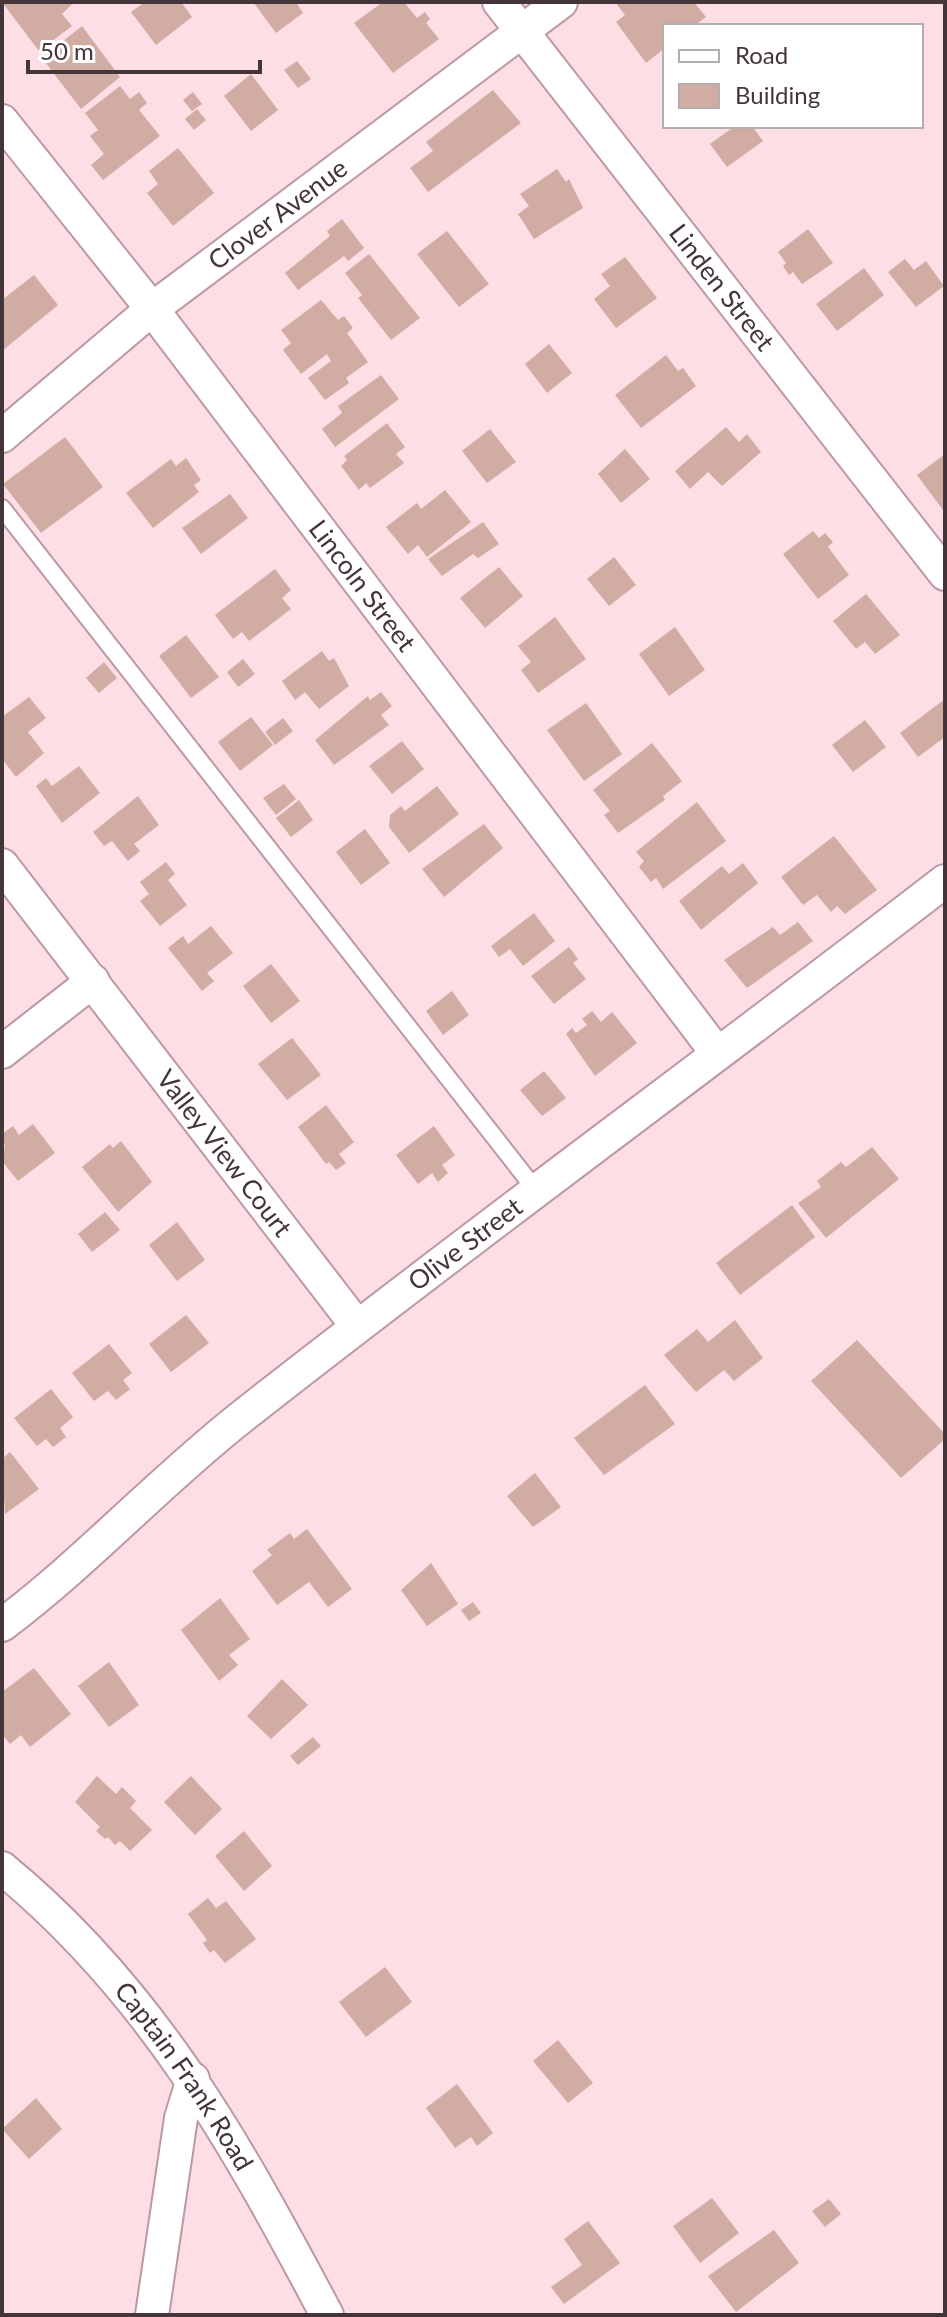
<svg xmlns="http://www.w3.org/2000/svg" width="947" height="2317" viewBox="0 0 947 2317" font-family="Lato,sans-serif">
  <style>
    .building { fill: #d1aca3 }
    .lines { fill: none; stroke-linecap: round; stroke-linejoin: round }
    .lane-casing { stroke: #bd98a2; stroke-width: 20 }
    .street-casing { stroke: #bd98a2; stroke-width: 36 }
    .lane { stroke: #fff; stroke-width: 16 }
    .street { stroke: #fff; stroke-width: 32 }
    .labels { text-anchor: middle; stroke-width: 6; stroke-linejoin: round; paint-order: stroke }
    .street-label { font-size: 26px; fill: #443539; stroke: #fff }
  </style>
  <rect width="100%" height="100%" fill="#fddee5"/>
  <g class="building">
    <polygon points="2,2 74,2 62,14 72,26 39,51"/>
    <polygon points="145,2 181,2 192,17 156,45 131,12"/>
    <polygon points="253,2 296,2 303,13 276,33"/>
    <polygon points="383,2 404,2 417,18 425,12 430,19 426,23 439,39 393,73 354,23"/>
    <polygon points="615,2 694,2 706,17 694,26 665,26 665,48 646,63 616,22 625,15"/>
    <polygon points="82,26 120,77 81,109 42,58"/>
    <polygon points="297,61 311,79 298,88 284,70"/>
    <polygon points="251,74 278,110 251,131 224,96"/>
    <polygon points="120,86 130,99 139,92 147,103 139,110 160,136 103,180 91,165 104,154 90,136 98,130 85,113"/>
    <polygon points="493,90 521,123 428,192 410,168 433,151 426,142"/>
    <polygon points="193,92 202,104 192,111 183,100"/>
    <polygon points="197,109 206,120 194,130 185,119"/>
    <polygon points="735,126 752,126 763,141 727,167 710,144"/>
    <polygon points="178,148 214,193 173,226 147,193 158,184 149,171"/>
    <polygon points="557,169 566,182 569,179 583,208 534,239 518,214 529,206 520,194"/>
    <polygon points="342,219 364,248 348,261 344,256 298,290 285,273 330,236 327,231"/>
    <polygon points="808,229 833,263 802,284 793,272 789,275 783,266 786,263 778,252"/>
    <polygon points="447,231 489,284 459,307 417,254"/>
    <polygon points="369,254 420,318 391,340 358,298 362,295 345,273"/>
    <polygon points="625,257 657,298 616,328 594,299 610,286 601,274"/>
    <polygon points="905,259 914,270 926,261 944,286 916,307 888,272"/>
    <polygon points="864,268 884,295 837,331 816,304"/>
    <polygon points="34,275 58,305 2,351 2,300"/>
    <polygon points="321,300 338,320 344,316 353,328 347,333 368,362 346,378 349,383 325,400 308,378 331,361 327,354 301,374 283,350 291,343 281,330"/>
    <polygon points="549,344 572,373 547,393 525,364"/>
    <polygon points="666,355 678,371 683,368 696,386 641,428 615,395"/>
    <polygon points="381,375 399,399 335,447 322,429 342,413 338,406"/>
    <polygon points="387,423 405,447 396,454 404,463 370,488 366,483 359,490 341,466 347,460 344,456"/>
    <polygon points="726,427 739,442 747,434 761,452 722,486 708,472 690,489 675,471"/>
    <polygon points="490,429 516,462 487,483 462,451"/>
    <polygon points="65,437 103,487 41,533 3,484"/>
    <polygon points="625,449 650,479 621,503 598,474"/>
    <polygon points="945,454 945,508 943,510 917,475"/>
    <polygon points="186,458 201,480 194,485 199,492 153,528 126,493 171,459 176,466"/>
    <polygon points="445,490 471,522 427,557 418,545 408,554 386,527 417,503 421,509"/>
    <polygon points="230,494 248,518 201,554 182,528"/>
    <polygon points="483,522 499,544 478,558 473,554 442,576 428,559"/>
    <polygon points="813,531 819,538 825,533 833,542 828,547 849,575 818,599 783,554"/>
    <polygon points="614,557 636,585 609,606 587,579"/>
    <polygon points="499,567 523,596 485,628 460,598"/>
    <polygon points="275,569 291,590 282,598 291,609 249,641 242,632 233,639 215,615"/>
    <polygon points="866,594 900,635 875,654 865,642 856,649 833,621"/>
    <polygon points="555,617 586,659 538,693 521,670 531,662 518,646"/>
    <polygon points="675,627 705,670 669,696 639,654"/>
    <polygon points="186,635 219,677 191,698 159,656"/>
    <polygon points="322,651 329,661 334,658 349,686 319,709 305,692 295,700 282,681"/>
    <polygon points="243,659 255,674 238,687 227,672"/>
    <polygon points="104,662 117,678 99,693 86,678"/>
    <polygon points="381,692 392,706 381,715 389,725 334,765 315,740 368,696 370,700"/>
    <polygon points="29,697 46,718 28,732 44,753 16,777 2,759 2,717"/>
    <polygon points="945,699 945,737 918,757 900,733"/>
    <polygon points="586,703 622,754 584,781 547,730"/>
    <polygon points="251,717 273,745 240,771 218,742"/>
    <polygon points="283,718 293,731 275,745 265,732"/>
    <polygon points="865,720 886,747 853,772 832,745"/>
    <polygon points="402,741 424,769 392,794 369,766"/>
    <polygon points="652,743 682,781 663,796 665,800 618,833 604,815 610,811 593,790"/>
    <polygon points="79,766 100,793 62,823 36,786 46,778 52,786"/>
    <polygon points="284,784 296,799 276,815 263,798"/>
    <polygon points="437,786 459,814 409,853 389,827 390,815 401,806 405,811"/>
    <polygon points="138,796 159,825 134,844 140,851 128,861 112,841 104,846 93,832"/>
    <polygon points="299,800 313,820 291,837 276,818"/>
    <polygon points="697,802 726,841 663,889 656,878 651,882 639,867 644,861 636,852"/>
    <polygon points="484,824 503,848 444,897 422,869"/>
    <polygon points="365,829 390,863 361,885 336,852"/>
    <polygon points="834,836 877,890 845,914 837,906 831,912 817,895 803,905 781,877"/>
    <polygon points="166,862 175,874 168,880 187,905 160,926 140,901 149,894 140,882"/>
    <polygon points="743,863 758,883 701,930 679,901 722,866 729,874"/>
    <polygon points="534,913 555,941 523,966 510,949 499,957 491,946"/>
    <polygon points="798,922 813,941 747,988 724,960 773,927 780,935"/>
    <polygon points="211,926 233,953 207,973 214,981 202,991 168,948 183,936 188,944"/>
    <polygon points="569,947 578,959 573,963 586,979 554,1004 531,976"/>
    <polygon points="271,964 300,1001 271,1023 243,986"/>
    <polygon points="452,991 469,1015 443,1035 426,1011"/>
    <polygon points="592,1011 601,1022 612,1012 637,1043 595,1076 566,1034 572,1028 576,1033 587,1025 582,1019"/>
    <polygon points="292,1038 321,1075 287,1100 258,1064"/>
    <polygon points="544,1071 566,1098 542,1116 520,1090"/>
    <polygon points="326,1105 354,1142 339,1154 346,1163 336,1170 329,1162 326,1164 298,1127"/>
    <polygon points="33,1124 55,1153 18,1181 2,1161 5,1146 2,1134 13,1126 19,1135"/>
    <polygon points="434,1126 455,1155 442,1165 448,1173 438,1182 432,1173 418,1184 396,1155"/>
    <polygon points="121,1141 152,1182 118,1212 82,1167 110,1144 113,1148"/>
    <polygon points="872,1147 899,1179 826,1238 798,1203 821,1187 817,1181 841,1162 846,1167"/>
    <polygon points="792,1205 815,1237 740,1295 716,1263"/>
    <polygon points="105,1212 120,1230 92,1252 78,1234"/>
    <polygon points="177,1222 205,1260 177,1281 149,1245"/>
    <polygon points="186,1315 209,1343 171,1372 149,1344"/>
    <polygon points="735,1320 763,1358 734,1381 724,1370 696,1392 664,1355 697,1329 708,1342"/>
    <polygon points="857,1340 945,1434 945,1439 901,1478 811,1381"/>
    <polygon points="109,1344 132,1373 123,1380 130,1389 116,1400 108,1391 94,1401 72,1373"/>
    <polygon points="645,1385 675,1424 604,1475 574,1438"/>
    <polygon points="51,1389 73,1417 60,1428 66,1437 53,1447 46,1439 37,1446 14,1418"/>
    <polygon points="10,1452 39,1489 5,1514 2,1459"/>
    <polygon points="535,1473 561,1507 533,1527 507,1496"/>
    <polygon points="307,1529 352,1589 328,1607 309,1582 277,1605 252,1571 272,1555 267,1550 290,1533 294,1539"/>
    <polygon points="431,1563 458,1604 427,1626 401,1590"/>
    <polygon points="220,1598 250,1639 229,1655 238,1665 219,1681 181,1630"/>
    <polygon points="473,1602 481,1613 469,1621 461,1610"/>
    <polygon points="109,1662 139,1705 109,1727 78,1686"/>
    <polygon points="34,1668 71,1714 30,1747 21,1735 10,1744 2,1734 2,1692"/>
    <polygon points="282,1679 308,1705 271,1739 247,1716"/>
    <polygon points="313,1737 321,1746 298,1765 290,1756"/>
    <polygon points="97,1776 116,1794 122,1787 136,1801 130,1808 152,1830 130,1851 120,1841 115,1845 108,1837 105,1839 96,1831 100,1827 75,1802"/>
    <polygon points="191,1776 222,1809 195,1835 164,1802"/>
    <polygon points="244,1831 272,1866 244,1891 215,1856"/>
    <polygon points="208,1898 216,1908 226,1901 256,1939 225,1963 214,1950 210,1953 203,1943 207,1940 188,1914"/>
    <polygon points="385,1967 412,2002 366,2037 339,2002"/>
    <polygon points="558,2040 593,2083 568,2103 533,2061"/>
    <polygon points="457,2084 493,2133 477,2146 471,2137 455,2148 426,2108"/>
    <polygon points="36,2098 62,2129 29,2159 2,2129"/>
    <polygon points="712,2198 739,2233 700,2263 673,2226"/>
    <polygon points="829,2199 841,2214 825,2227 812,2211"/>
    <polygon points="588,2221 620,2263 564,2304 551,2287 582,2265 564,2239"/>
    <polygon points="774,2230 799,2263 736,2312 708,2276"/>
  </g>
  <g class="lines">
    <g class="lane-casing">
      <polyline id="lane" points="2,508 535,1189"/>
    </g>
    <g class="street-casing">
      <g id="street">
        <path id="s1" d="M499,2l446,572"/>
        <path id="s2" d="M2,121l150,188 565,744"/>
        <path id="s3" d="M2,436l150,-127 409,-307"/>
        <path id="s4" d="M2,865l355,461"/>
        <polyline points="2,1052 93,981"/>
        <path id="s5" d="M2,1625c84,-63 155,-141 237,-206 232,-183 472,-357 706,-538"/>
        <path id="s6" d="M2,1868c150,123 236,279 325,447"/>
        <polyline points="152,2315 181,2118 193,2079"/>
      </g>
    </g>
    <use href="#lane" class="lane"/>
    <use href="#street" class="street"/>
  </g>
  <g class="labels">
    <g class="street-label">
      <text dy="9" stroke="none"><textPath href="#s3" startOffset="354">Clover Avenue</textPath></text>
      <text dy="9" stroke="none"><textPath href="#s1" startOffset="362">Linden Street</textPath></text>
      <text dy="9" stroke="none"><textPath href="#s2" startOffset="588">Lincoln Street</textPath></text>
      <text dy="9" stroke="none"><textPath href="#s4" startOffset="364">Valley View Court</textPath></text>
      <text dy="9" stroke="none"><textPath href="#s5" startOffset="600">Olive Street</textPath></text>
      <text dy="9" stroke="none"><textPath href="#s6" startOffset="278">Captain Frank Road</textPath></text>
    </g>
  </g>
  <rect width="947" height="2317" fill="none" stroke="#443539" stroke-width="8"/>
  <rect x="663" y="24" width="260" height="104" fill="#ffffff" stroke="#b4aeb0" stroke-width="2"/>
  <rect x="679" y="50" width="40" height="12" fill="#ffffff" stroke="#b4aeb0" stroke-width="2"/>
  <text x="735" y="64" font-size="24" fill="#443539">Road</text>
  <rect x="679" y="84" width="40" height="24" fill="#d1aca3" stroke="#b4aeb0" stroke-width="2"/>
  <text x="735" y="104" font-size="24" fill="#443539">Building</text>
  <path d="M28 60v12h232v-12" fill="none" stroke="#443539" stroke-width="4"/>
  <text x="40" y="60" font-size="24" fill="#443539" stroke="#ffffff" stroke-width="6" paint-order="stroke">50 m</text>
</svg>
